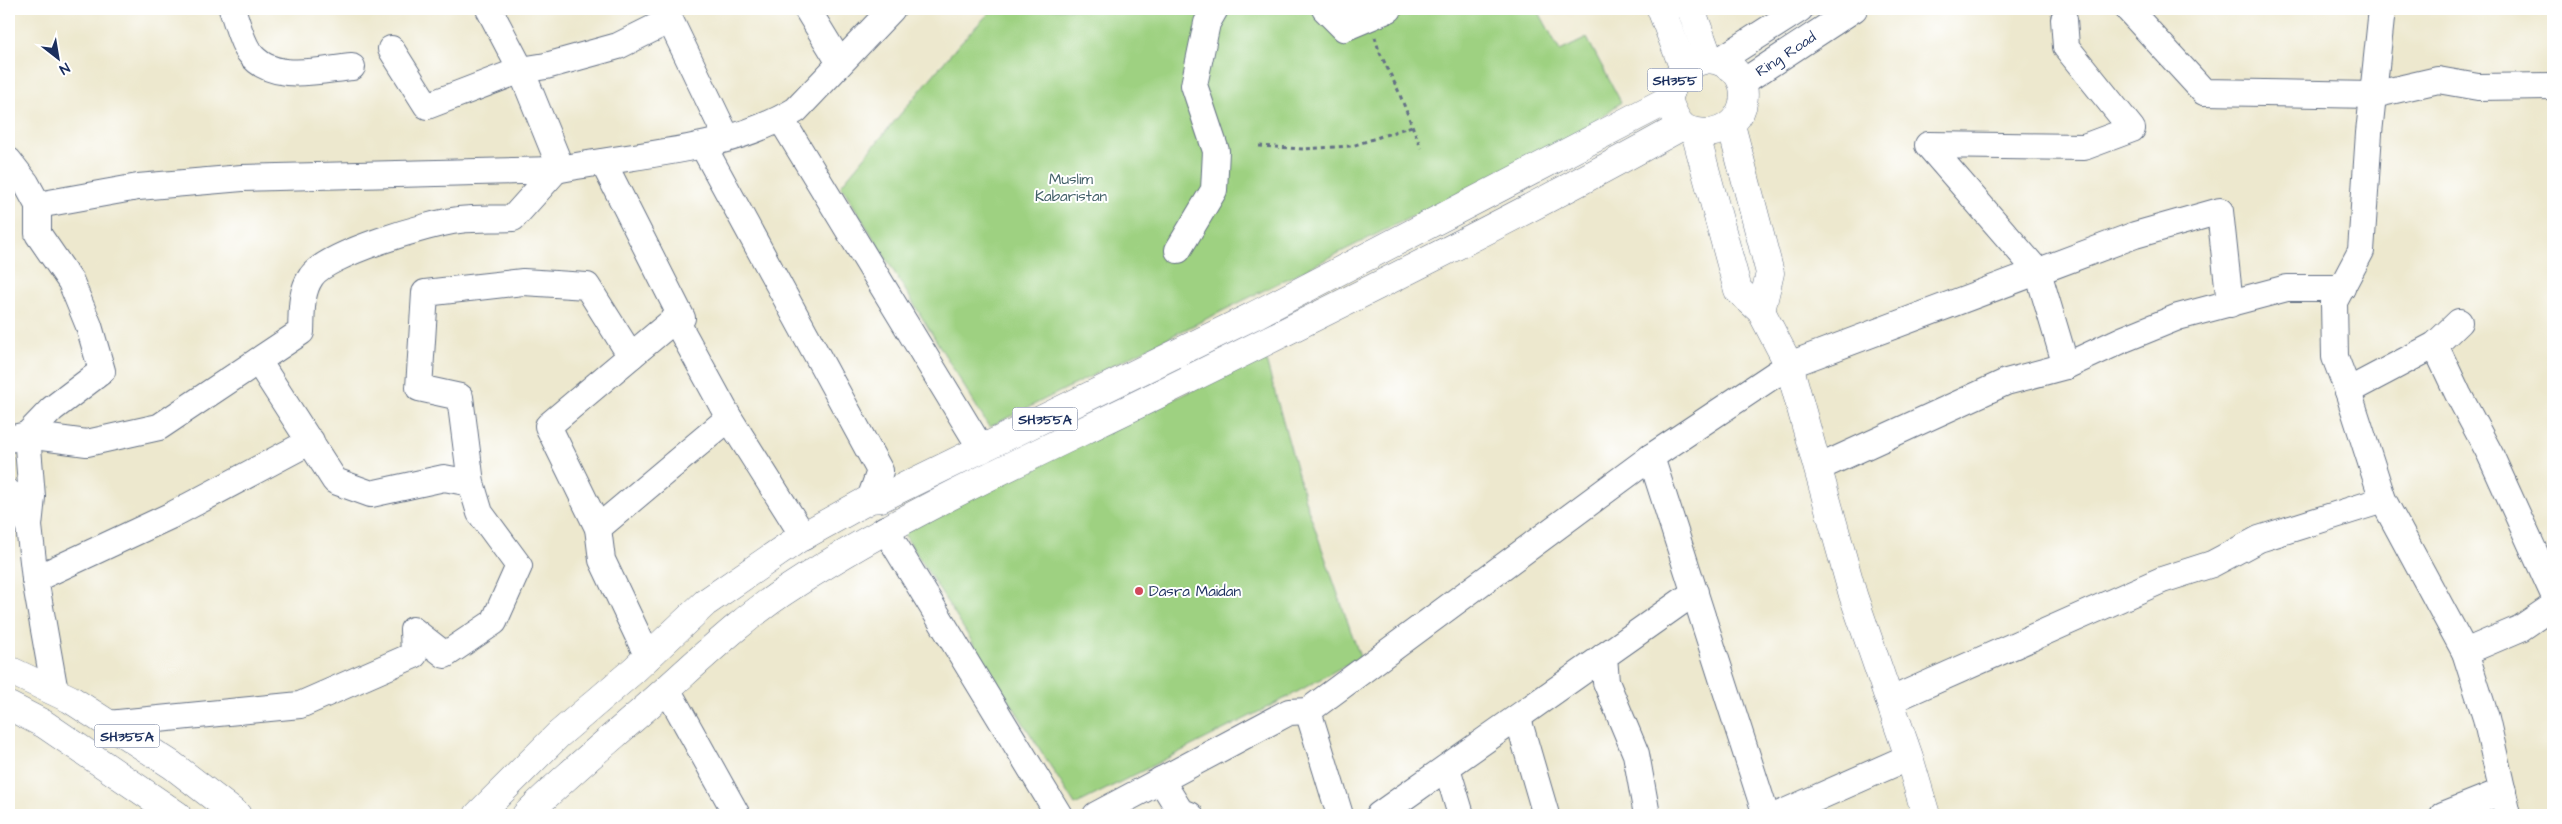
<svg xmlns="http://www.w3.org/2000/svg" width="2562" height="824" viewBox="0 0 2562 824" font-family="'Architects Daughter',sans-serif">
  <style>
    .green { fill: #9ed181; stroke: #5c8070 }
    .lines { fill: none; stroke-linecap: round; stroke-linejoin: round }
    .minor-casing { stroke: #647085; stroke-width: 28 }
    .major-casing { stroke: #647085; stroke-width: 29 }
    .path { stroke: #647085; stroke-width: 3; stroke-dasharray: 4 4; stroke-linecap: butt }
    .minor { stroke: #fff; stroke-width: 26 }
    .major { stroke: #fff; stroke-width: 28 }
    .poi-dot { fill: #d1495b; stroke: #fff; stroke-width: 2 }
    .labels { text-anchor: middle; stroke-width: 4; stroke-linejoin: round; paint-order: stroke }
    .shield { fill: #fff; stroke: #5f6d8e; stroke-width: 1 }
    .shield-label { font-size: 14px; font-weight: bold; fill: #1b2f5e }
    .street-label { font-size: 15px; fill: #1b2f5e; stroke: #fff }
    .park-label { font-size: 15px; fill: #426068; stroke: #fff }
    .poi-label { font-size: 15px; fill: #1b2f5e; stroke: #fff; text-anchor: start }
  </style>
  <rect width="100%" height="100%" fill="#fff"/>
  <filter id="ink" filterUnits="userSpaceOnUse"><feTurbulence type="fractalNoise" baseFrequency=".02" numOctaves="2"/><feDisplacementMap in="SourceGraphic" scale="10" xChannelSelector="R" yChannelSelector="G"/><feConvolveMatrix kernelMatrix="1 2 1 2 8 2 1 2 1" color-interpolation-filters="sRGB"/></filter>
  <filter id="wash" filterUnits="userSpaceOnUse"><feTurbulence type="fractalNoise" baseFrequency=".0096" numOctaves="4" result="noise"/><feDisplacementMap in="SourceGraphic" scale="20" xChannelSelector="R" yChannelSelector="G"/><feGaussianBlur stdDeviation="1.12" result="paint"/><feColorMatrix in="noise" values="0 0 0 0 0 0 0 0 0 0 0 0 0 0 0 0 0 1.4 0 .05"/><feComposite in="paint" operator="in"/></filter>
  <g filter="url(#wash)">
    <rect width="100%" height="100%" fill="#ede8ce"/>
    <g class="green">
      <polygon points="993,9 1546,9 1539,12 1560,51 1587,38 1621,102 1584,131 989,427 841,185 960,43"/>
      <polygon points="1265,357 1306,503 1360,657 1288,697 1075,805 899,526"/>
    </g>
  </g>
  <g filter="url(#ink)">
    <g class="lines">
      <g class="minor-casing">
        <g id="minor">
          <path d="M232,9c5,13 9,32 17,43 22,32 71,18 103,15"/>
          <path d="M664,9l6,11 -52,26 -72,20 -25,4 39,96 -4,4c79,-17 168,-17 240,-60l96,-101"/>
          <polyline points="807,9 840,63"/>
          <polyline points="1325,9 1344,28 1389,9"/>
          <polyline points="2128,9 2204,92 2373,95 2438,80 2478,87 2553,86"/>
          <polyline points="2382,9 2369,133 2361,251 2334,302 2335,357 2348,391 2435,345 2459,322"/>
          <polyline points="2064,19 2066,47 2132,129 2084,147 1928,145 2038,272 2066,366"/>
          <polyline points="670,20 727,138"/>
          <polyline points="391,49 427,106 521,70 489,9"/>
          <polyline points="1720,60 1800,9"/>
          <path id="s1" d="M1743,82l111,-73"/>
          <polyline points="781,119 982,450"/>
          <polyline points="703,146 880,471 870,499"/>
          <polyline points="9,161 26,183 38,205 38,234 71,282 89,326 102,371 52,409 27,435 32,497 29,526 9,493"/>
          <polyline points="603,162 682,318 675,319"/>
          <polyline points="1178,250 1214,190 1216,151 1194,85 1207,23 1215,9"/>
          <polyline points="2435,345 2458,394 2490,454 2553,593"/>
          <polyline points="2348,391 2383,500 2465,652 2486,718 2508,815"/>
          <path d="M9,439l18,-4 60,8 72,-16 142,-95c1,-18 -1,-39 10,-55 14,-23 120,-54 148,-57 18,-2 36,-1 54,-2l43,-48 -314,8 -104,9 -100,18"/>
          <polyline points="1651,457 1766,815"/>
          <polyline points="1818,468 2006,382 2066,366 2124,339 2178,317 2287,288 2342,288"/>
          <polyline points="471,483 460,397 419,388 425,293 523,282 587,286 631,356"/>
          <polyline points="29,526 35,579 55,692"/>
          <polyline points="598,528 729,418"/>
          <polyline points="885,529 1059,815"/>
          <polyline points="35,579 170,516 311,441"/>
          <polyline points="2465,652 2521,628 2553,606"/>
          <polyline points="1604,656 1606,682 1636,754 1647,815"/>
          <polyline points="648,657 602,560 598,528 548,426 675,319 729,418 804,537"/>
          <polyline points="667,689 737,815"/>
          <polyline points="1889,701 2162,580 2212,564 2259,539 2383,500"/>
          <polyline points="1518,719 1546,815"/>
          <polyline points="108,724 300,705 414,655 413,630 445,655 494,622 519,566 480,513 471,483 444,478 371,494 335,481 258,361"/>
          <polyline points="1447,768 1461,815"/>
          <polyline points="1161,780 1180,811 1190,815"/>
          <polyline points="1096,815 1289,712 1308,711"/>
          <polyline points="1340,815 1308,711 1651,457 1789,365 2135,235 2220,211 2230,304"/>
          <polyline points="1379,815 1695,592"/>
          <polyline points="1778,815 1909,757"/>
          <polyline points="2443,815 2503,791"/>
        </g>
      </g>
      <g class="major-casing">
        <g id="major">
          <polyline points="1661,9 1684,69"/>
          <polyline points="1691,9 1709,59"/>
          <path d="M1709,59c51,6 43,74 -4,74 -7,-1 -15,-1 -22,-6 -7,-6 -12,-19 -15,-27 8,-26 14,-36 41,-41z"/>
          <polyline points="1731,125 1770,273 1761,311"/>
          <polyline points="1695,132 1738,290 1761,311 1789,365 1853,595 1909,757 1926,815"/>
          <polyline points="9,670 70,699 172,765 237,815"/>
          <polyline points="9,706 44,724 177,815"/>
          <polyline points="478,815 558,735 634,670 705,603 798,539 870,499 881,498 1253,316 1668,100"/>
          <path d="M526,815c45,-45 95,-84 142,-127 40,-36 80,-74 126,-103 114,-74 239,-129 361,-189 177,-87 354,-174 527,-270"/>
        </g>
      </g>
      <g class="path">
        <polyline points="1375,37 1379,51 1398,90 1421,148"/>
        <polyline points="1259,146 1304,149 1352,146 1412,126"/>
      </g>
      <use href="#minor" class="minor"/>
      <use href="#major" class="major"/>
    </g>
  </g>
  <circle class="poi-dot" cx="1139" cy="591" r="5"/>
  <g class="labels">
    <g class="shield">
      <rect x="1647.5" y="68.5" width="55" height="23" rx="4"/>
      <rect x="1012.5" y="407.5" width="65" height="23" rx="4"/>
      <rect x="94.5" y="724.5" width="65" height="23" rx="4"/>
    </g>
    <g class="shield-label">
      <text x="1675" y="85">SH355</text>
      <text x="1045" y="424">SH355A</text>
      <text x="127" y="741">SH355A</text>
    </g>
    <g class="street-label">
      <text dy="5" stroke="none"><textPath href="#s1" startOffset="51">Ring Road</textPath></text>
    </g>
    <g class="park-label">
      <text x="1071" y="184">Muslim<tspan x="1071" dy="17">Kabaristan</tspan></text>
    </g>
    <g class="poi-label">
      <text x="1149" y="596">Dasra Maidan</text>
    </g>
  </g>
  <rect width="2562" height="824" fill="none" stroke="#fff" stroke-width="30"/>
  <g transform="translate(58 58) rotate(149)" stroke="#ffffff" stroke-width="4" paint-order="stroke">
  <path d="M0-4L9 19L0 12L-9 19Z" fill="#1b2f5e"/>
  <text y="-8" font-size="14" font-weight="bold" text-anchor="middle" fill="#1b2f5e">N</text>
  </g>
</svg>
